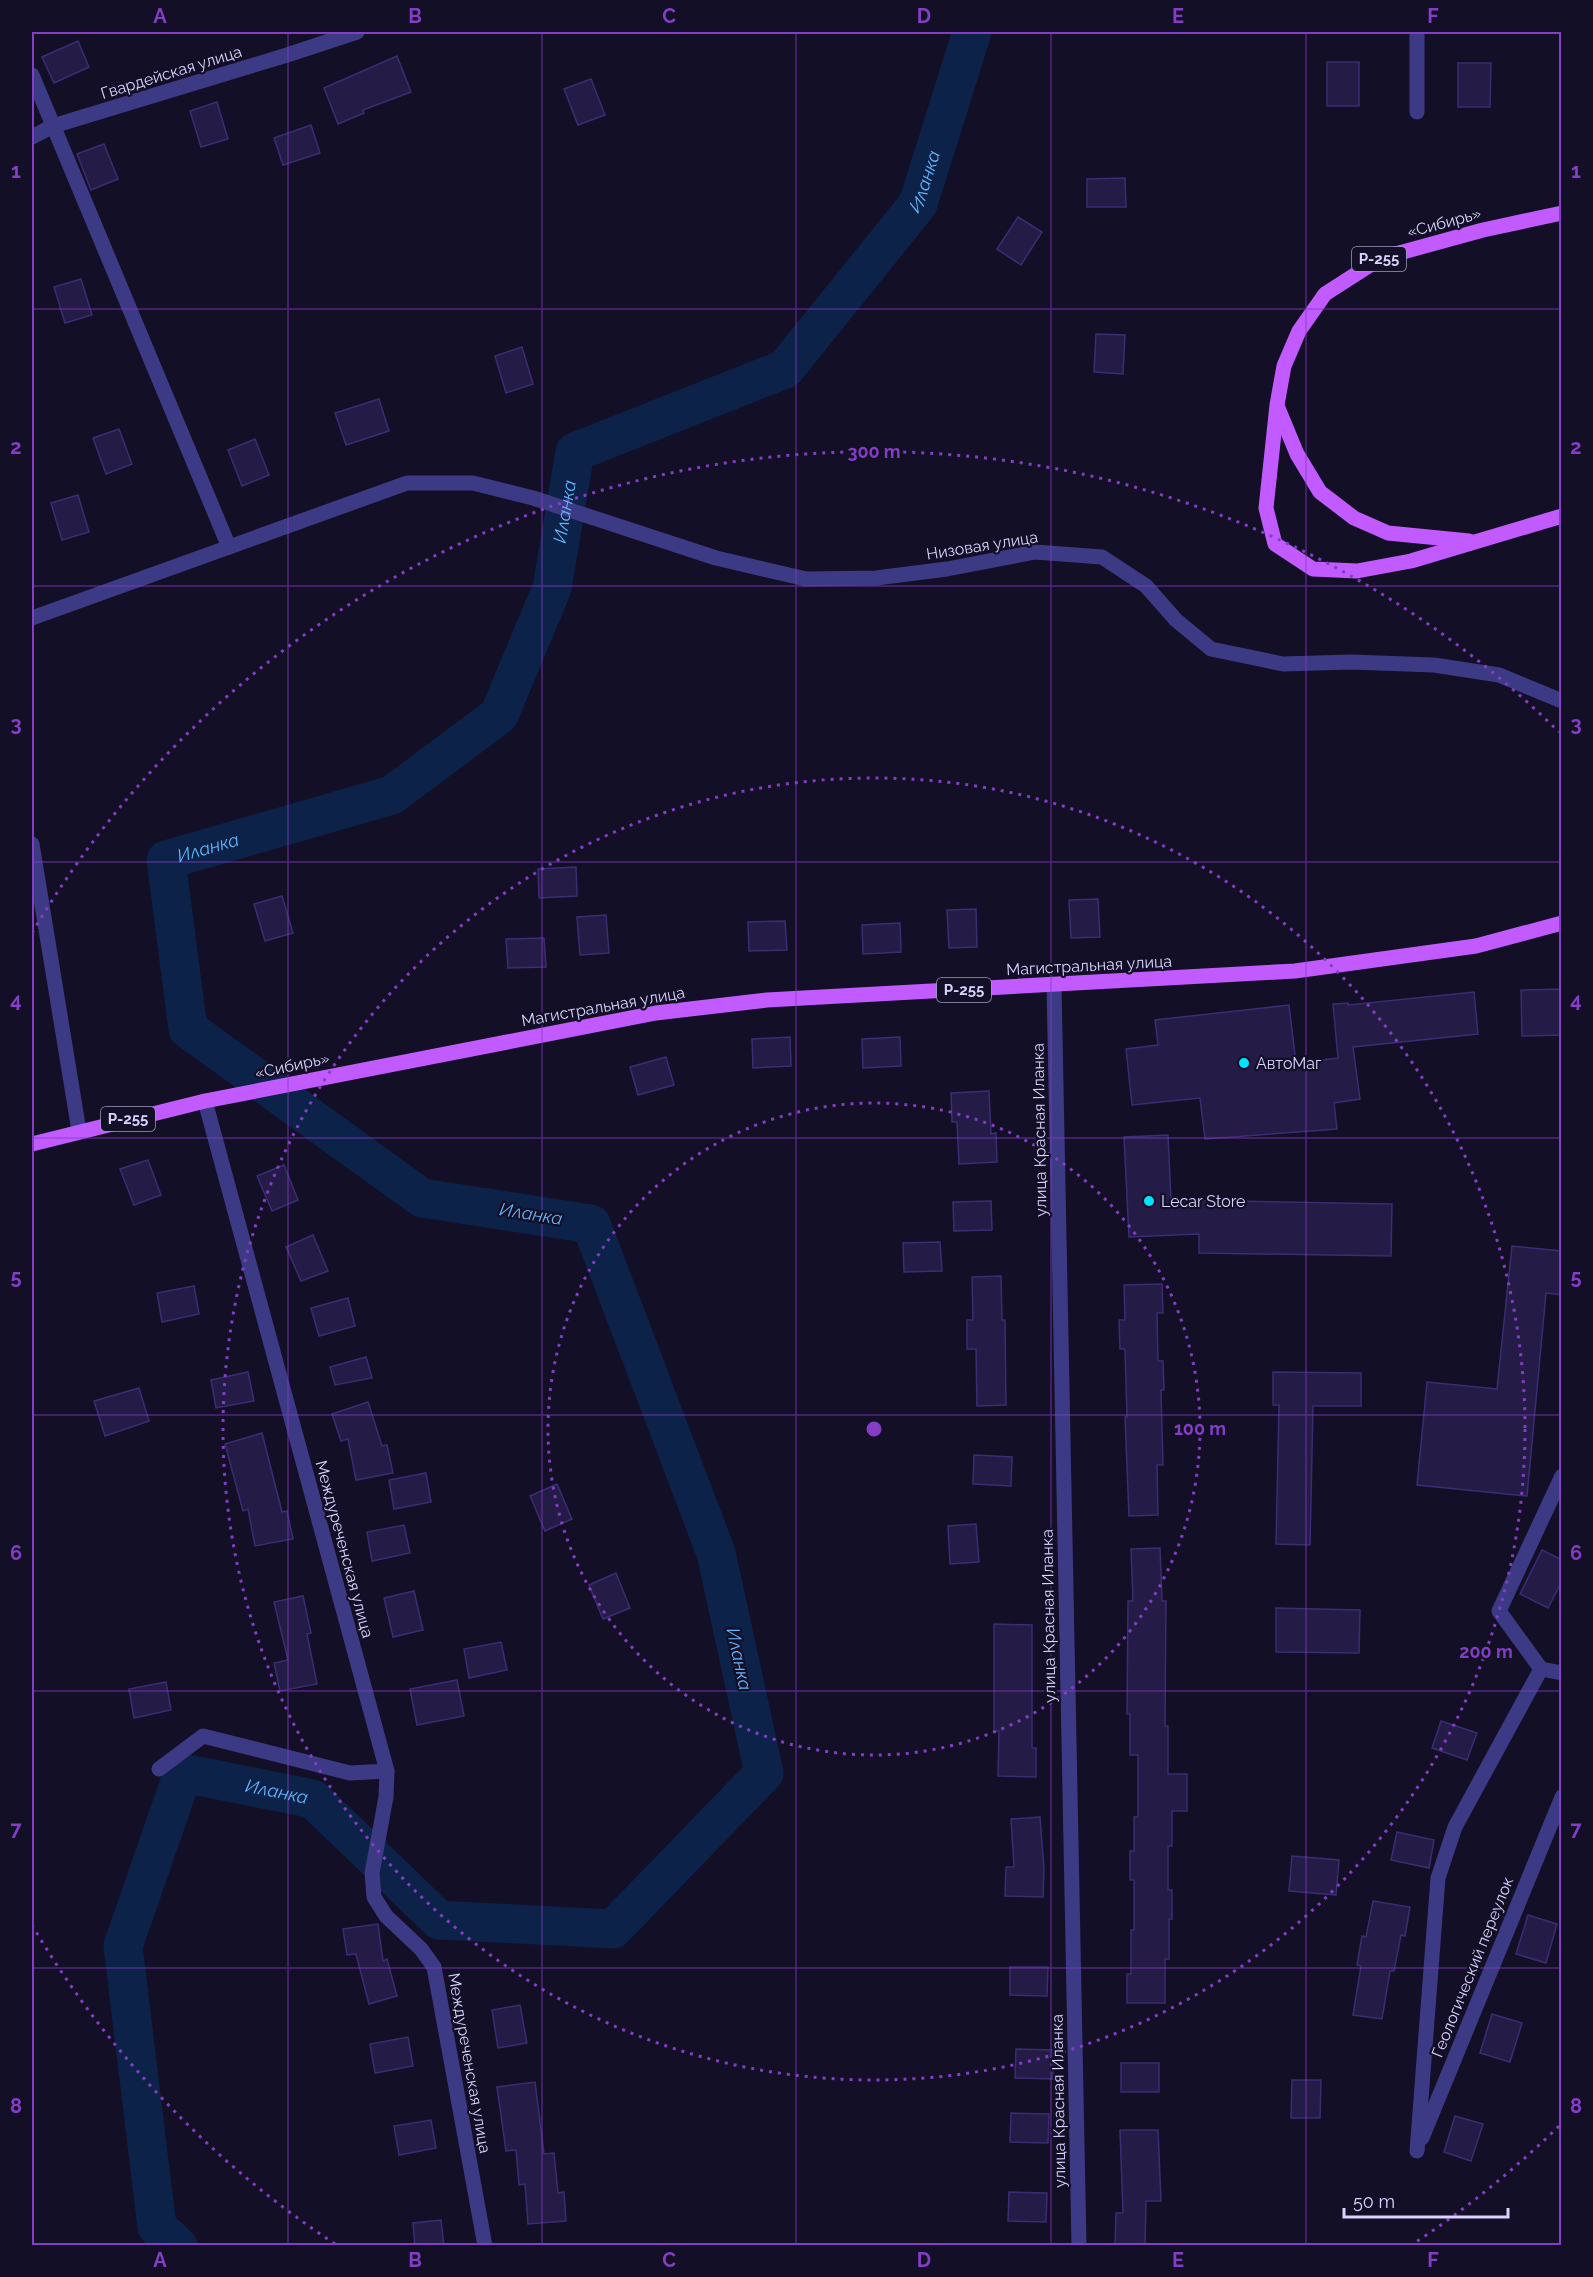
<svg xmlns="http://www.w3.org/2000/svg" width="1593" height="2277" viewBox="0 0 1593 2277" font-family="Raleway,sans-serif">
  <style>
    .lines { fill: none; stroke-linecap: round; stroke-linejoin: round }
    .river { stroke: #0c2248; stroke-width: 39 }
    .building { fill: #241b47; stroke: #3b2d73; stroke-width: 1.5 }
    .minor { stroke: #3d3a85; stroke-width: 15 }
    .major { stroke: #c25bff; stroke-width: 15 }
    .grid { fill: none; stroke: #843dc5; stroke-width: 1.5; stroke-opacity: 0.55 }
    .ring { fill: none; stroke: #843dc5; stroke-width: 3; stroke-dasharray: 3 6 }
    .poi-dot { fill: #00e5ff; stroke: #130f26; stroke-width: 2 }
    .labels { text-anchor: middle; stroke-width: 4.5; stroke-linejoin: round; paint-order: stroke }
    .shield { fill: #130f26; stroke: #9e99be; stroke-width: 1.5 }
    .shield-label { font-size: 15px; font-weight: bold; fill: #d9d4ff }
    .street-label { font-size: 16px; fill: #d9d4ff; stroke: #130f26 }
    .poi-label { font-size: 16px; fill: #d9d4ff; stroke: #130f26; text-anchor: start }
    .water-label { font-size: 18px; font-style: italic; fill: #62b6ff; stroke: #130f26 }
    .centre { fill: #843dc5; stroke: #130f26; stroke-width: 3 }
    .ring-label { font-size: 18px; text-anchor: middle; font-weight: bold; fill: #843dc5; stroke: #130f26; stroke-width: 4.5; stroke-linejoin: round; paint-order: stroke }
    .neatline { fill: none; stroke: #843dc5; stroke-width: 2 }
    .grid-label { font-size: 20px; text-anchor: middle; font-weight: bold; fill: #843dc5 }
  </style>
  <rect width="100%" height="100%" fill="#130f26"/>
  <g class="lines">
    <path class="river" id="s1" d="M178,2246l-21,-19 -34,-281 60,-173 130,26 126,121 174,9 151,-156 -48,-220 -125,-329 -169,-26 -234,-169 -22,-169 226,-65 107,-80 53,-127 23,-136 210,-83 133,-165 54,-172"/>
  </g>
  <g class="building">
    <polygon points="78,41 89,67 54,83 42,57"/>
    <polygon points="397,56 411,92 363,110 364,113 338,124 324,88"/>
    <rect x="1327" y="62" width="32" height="44"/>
    <polygon points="1458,63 1491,63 1490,107 1458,107"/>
    <polygon points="591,79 605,115 578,125 564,89"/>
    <polygon points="217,102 228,139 201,147 190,111"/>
    <polygon points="311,125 320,153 283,165 274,138"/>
    <polygon points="104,144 118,179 91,190 77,154"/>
    <polygon points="1125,178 1126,207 1087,207 1087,179"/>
    <polygon points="1018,217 1042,232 1021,265 997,249"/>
    <polygon points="81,279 92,315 65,323 54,287"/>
    <polygon points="1096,334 1125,335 1123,374 1094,372"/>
    <polygon points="522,347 533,384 506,393 495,356"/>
    <polygon points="379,399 389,431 346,445 335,413"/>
    <polygon points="119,429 132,464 106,474 93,438"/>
    <polygon points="255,439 269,475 242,486 228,450"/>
    <polygon points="78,495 89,532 62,540 51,503"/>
    <polygon points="576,867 577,896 539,898 538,869"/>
    <polygon points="282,896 293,933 265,941 254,904"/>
    <polygon points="1098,899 1100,937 1071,938 1069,900"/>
    <polygon points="976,909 977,947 949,948 947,910"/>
    <polygon points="606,915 609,953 580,955 577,917"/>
    <polygon points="785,921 787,950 749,951 748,922"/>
    <polygon points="900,923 901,952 863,954 862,925"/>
    <polygon points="544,938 546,967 508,968 506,939"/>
    <polygon points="1562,989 1562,1035 1522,1036 1521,990"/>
    <polygon points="1474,992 1478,1034 1353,1047 1360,1099 1334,1103 1337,1129 1205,1139 1200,1098 1132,1105 1126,1049 1158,1045 1155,1020 1289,1005 1296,1063 1338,1058 1333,1004 1348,1003 1348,1005"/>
    <polygon points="790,1037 791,1066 753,1068 752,1039"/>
    <polygon points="900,1037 901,1066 863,1068 862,1039"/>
    <polygon points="666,1057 674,1085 638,1095 630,1067"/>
    <polygon points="989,1091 991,1134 996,1133 997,1162 959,1164 957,1122 952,1122 951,1093"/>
    <polygon points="1168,1135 1171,1200 1392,1204 1391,1256 1199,1253 1199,1234 1129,1237 1124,1137"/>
    <polygon points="148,1160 161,1195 134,1205 120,1169"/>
    <polygon points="284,1165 298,1200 272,1211 257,1176"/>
    <polygon points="991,1201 992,1230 954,1231 953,1202"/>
    <polygon points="313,1235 328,1271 301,1281 286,1247"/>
    <polygon points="940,1242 942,1271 904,1272 903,1243"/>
    <polygon points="1512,1246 1562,1251 1562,1295 1546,1293 1527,1496 1417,1485 1427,1382 1497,1389"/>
    <polygon points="1001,1276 1002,1320 1005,1320 1006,1405 977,1406 976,1349 967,1349 967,1320 973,1320 972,1277"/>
    <polygon points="1162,1284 1163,1313 1157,1313 1158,1361 1163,1361 1164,1390 1161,1390 1163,1465 1157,1465 1158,1515 1129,1516 1125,1417 1127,1417 1125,1349 1120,1349 1119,1320 1125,1320 1124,1285"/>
    <polygon points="194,1286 199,1314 162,1322 157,1293"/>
    <polygon points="348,1298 355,1326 319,1336 311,1308"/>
    <polygon points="366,1357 372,1378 335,1385 330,1367"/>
    <polygon points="248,1372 254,1401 216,1408 211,1380"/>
    <polygon points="1273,1372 1361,1373 1361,1406 1313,1406 1310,1545 1276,1544 1279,1405 1273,1405"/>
    <polygon points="139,1388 149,1421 105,1436 94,1401"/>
    <polygon points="368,1402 382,1446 387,1445 393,1473 356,1480 348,1439 341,1441 332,1414"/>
    <polygon points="262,1433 282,1512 287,1511 293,1539 255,1546 248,1509 243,1511 225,1444"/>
    <polygon points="974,1455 1012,1457 1011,1486 973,1484"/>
    <polygon points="426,1473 431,1502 394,1509 389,1480"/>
    <polygon points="557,1484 572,1519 545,1531 530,1496"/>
    <polygon points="976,1524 979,1562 950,1564 948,1526"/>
    <polygon points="404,1525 410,1553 372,1561 367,1532"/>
    <polygon points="1160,1548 1162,1601 1166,1601 1165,1726 1168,1726 1168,1774 1187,1774 1187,1811 1172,1811 1172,1846 1168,1846 1168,1890 1172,1890 1172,1919 1169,1919 1169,1959 1165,1959 1165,2003 1127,2003 1127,1974 1131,1974 1131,1930 1134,1930 1134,1880 1130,1880 1130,1851 1134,1851 1134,1817 1138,1817 1138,1755 1130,1755 1130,1714 1127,1714 1128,1601 1133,1601 1131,1549"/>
    <polygon points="1542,1550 1562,1560 1562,1581 1548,1608 1520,1594"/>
    <polygon points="616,1573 630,1608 603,1619 589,1585"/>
    <polygon points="414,1591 423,1630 393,1637 384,1598"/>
    <polygon points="303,1596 311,1633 307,1634 317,1684 280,1691 274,1663 288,1660 274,1602"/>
    <polygon points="1276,1608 1360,1610 1359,1653 1276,1652"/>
    <polygon points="994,1624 1032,1625 1032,1748 1036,1748 1036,1777 998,1776 999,1731 994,1731"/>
    <polygon points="501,1642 507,1670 469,1678 464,1649"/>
    <polygon points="457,1680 464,1716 417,1725 410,1689"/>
    <polygon points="166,1682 171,1710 134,1718 129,1689"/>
    <polygon points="1441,1721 1477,1733 1467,1760 1432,1748"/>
    <polygon points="1040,1817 1044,1870 1043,1897 1005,1896 1006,1867 1014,1867 1011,1819"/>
    <polygon points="1397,1832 1434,1840 1429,1868 1391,1860"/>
    <polygon points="1292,1856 1339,1860 1336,1895 1289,1891"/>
    <polygon points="1373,1901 1410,1907 1405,1936 1401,1935 1394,1971 1390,1971 1382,2019 1353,2015 1361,1966 1357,1965 1362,1936 1366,1937"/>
    <polygon points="1528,1915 1557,1924 1546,1963 1516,1954"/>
    <polygon points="378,1924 383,1961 387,1959 397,1996 369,2004 356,1954 347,1955 343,1929"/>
    <polygon points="1010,1967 1048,1967 1047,1996 1010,1995"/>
    <polygon points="520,2005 527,2043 498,2048 492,2010"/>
    <polygon points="1492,2014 1522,2023 1510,2062 1480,2053"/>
    <polygon points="408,2037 413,2066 375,2073 370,2044"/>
    <polygon points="1016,2049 1054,2050 1053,2079 1015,2078"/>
    <rect x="1121" y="2063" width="38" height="29"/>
    <polygon points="1292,2080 1321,2080 1320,2118 1291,2118"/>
    <polygon points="535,2082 544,2154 554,2153 558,2193 564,2192 566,2221 528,2224 525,2184 519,2185 516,2150 506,2151 497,2087"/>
    <polygon points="1011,2113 1049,2114 1048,2143 1010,2142"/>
    <polygon points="1455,2116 1483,2124 1471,2161 1444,2152"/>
    <polygon points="431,2120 436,2148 399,2155 394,2126"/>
    <polygon points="1120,2130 1158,2130 1161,2201 1146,2201 1145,2246 1115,2246 1116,2213 1123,2213"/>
    <polygon points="1009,2192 1047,2193 1046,2222 1008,2221"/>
    <polygon points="441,2220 444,2246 415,2246 413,2223"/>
  </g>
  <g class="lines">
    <g class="minor">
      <polyline points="32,75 229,547"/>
      <polyline points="1417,112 1417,32"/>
      <polyline points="32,137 53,126 287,55 357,32"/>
      <polyline points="32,618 407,483 473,483 533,498 716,558 806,579 876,578 947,569 1035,552 1102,557 1146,586 1176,620 1211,649 1283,664 1351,662 1434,665 1499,675 1562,701"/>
      <polyline points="32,844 79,1131"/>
      <polyline points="1054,985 1079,2246"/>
      <polyline points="1562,1476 1499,1611 1541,1669 1562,1673"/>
      <polyline points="159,1769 203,1736 350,1773 387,1771 205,1101"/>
      <polyline points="387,1771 386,1797 372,1873 374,1897 386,1916 421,1949 434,1967 485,2246"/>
      <polyline points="1422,2138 1562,1797"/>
      <polyline points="1417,2151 1438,1878 1455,1827 1541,1669"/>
    </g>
    <g class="major">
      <polyline points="1562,213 1483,230 1381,258 1325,294 1299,331 1284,366 1277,405 1266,508 1275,544 1313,569 1357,571 1411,561 1562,516"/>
      <polyline points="1278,408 1297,454 1320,492 1354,518 1388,533 1469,541"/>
      <polyline points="32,1144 205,1101 656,1013 767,1000 1295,971 1476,946 1562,923"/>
    </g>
  </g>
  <path class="grid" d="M288,32v2214M542,32v2214M796,32v2214M1051,32v2214M1306,32v2214M32,309h1530M32,586h1530M32,862h1530M32,1138h1530M32,1415h1530M32,1691h1530M32,1968h1530"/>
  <g class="ring">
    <circle cx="874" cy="1429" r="326"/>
    <circle cx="874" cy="1429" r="651"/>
    <path d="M1559 2126A977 977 0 0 1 1413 2244M335 2244A977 977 0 0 1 32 1925M32 933A977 977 0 0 1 1559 732"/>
  </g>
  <g class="poi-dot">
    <circle cx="1244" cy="1063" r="6"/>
    <circle cx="1149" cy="1201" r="6"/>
  </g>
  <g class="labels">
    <g class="shield">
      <rect x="1352" y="247" width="54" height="24" rx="4.5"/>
      <rect x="937" y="978" width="54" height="24" rx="4.5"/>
      <rect x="101" y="1107" width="54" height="24" rx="4.5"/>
    </g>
    <g class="shield-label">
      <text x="1379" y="264">Р-255</text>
      <text x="964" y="995">Р-255</text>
      <text x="128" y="1124">Р-255</text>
    </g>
    <g class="street-label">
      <text transform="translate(171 72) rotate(-17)" y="6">Гвардейская улица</text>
      <text transform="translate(1444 222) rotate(-15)" y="6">«Сибирь»</text>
      <text transform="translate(982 545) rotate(-9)" y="6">Низовая улица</text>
      <text transform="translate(1089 965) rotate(-3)" y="6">Магистральная улица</text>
      <text transform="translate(603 1006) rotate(-10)" y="6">Магистральная улица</text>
      <text transform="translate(292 1065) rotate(-12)" y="6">«Сибирь»</text>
      <text transform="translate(1039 1130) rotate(-91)" y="6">улица Красная Иланка</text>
      <text transform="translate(345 1549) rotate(75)" y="6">Междуреченская улица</text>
      <text transform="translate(1048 1616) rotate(-91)" y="6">улица Красная Иланка</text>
      <text transform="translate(1472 1967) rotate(-68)" y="6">Геологический переулок</text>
      <text transform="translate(470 2063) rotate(80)" y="6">Междуреченская улица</text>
      <text transform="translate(1058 2101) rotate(-91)" y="6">улица Красная Иланка</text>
    </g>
    <g class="poi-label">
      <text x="1256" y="1069">АвтоМаг</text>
      <text x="1161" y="1207">Lecar Store</text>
    </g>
    <g class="water-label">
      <text dy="6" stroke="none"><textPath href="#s1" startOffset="3506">Иланка</textPath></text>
      <text dy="6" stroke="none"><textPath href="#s1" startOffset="2984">Иланка</textPath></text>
      <text dy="6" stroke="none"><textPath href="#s1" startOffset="2444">Иланка</textPath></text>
      <text transform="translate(531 1214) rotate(9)" y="6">Иланка</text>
      <text transform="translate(739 1659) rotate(78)" y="6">Иланка</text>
      <text dy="6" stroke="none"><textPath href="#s1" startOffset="590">Иланка</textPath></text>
    </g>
  </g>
  <circle cx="874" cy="1429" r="9" class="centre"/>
  <g class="ring-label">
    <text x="874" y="458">300 m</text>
    <text x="1200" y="1435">100 m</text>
    <text x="1486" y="1658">200 m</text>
  </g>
  <rect width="1593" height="2277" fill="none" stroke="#130f26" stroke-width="66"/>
  <path d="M1344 2208v9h164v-9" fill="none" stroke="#d9d4ff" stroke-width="3"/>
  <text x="1353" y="2208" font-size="18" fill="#d9d4ff" stroke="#130f26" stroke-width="4.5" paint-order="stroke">50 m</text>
  <rect x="33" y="33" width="1527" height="2211" class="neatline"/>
  <g class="grid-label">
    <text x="160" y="23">A</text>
    <text x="415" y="23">B</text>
    <text x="669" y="23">C</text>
    <text x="924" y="23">D</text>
    <text x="1178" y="23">E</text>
    <text x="1433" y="23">F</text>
    <text x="16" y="178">1</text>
    <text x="1576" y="178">1</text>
    <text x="16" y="454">2</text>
    <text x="1576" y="454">2</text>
    <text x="16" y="731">3</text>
    <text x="1576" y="731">3</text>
    <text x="16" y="1007">4</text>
    <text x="1576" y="1007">4</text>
    <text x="16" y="1284">5</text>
    <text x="1576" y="1284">5</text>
    <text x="16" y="1560">6</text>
    <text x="1576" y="1560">6</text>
    <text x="16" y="1836">7</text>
    <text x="1576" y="1836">7</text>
    <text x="16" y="2113">8</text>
    <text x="1576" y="2113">8</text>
    <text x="160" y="2267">A</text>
    <text x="415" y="2267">B</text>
    <text x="669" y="2267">C</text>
    <text x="924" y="2267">D</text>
    <text x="1178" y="2267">E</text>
    <text x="1433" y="2267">F</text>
  </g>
</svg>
